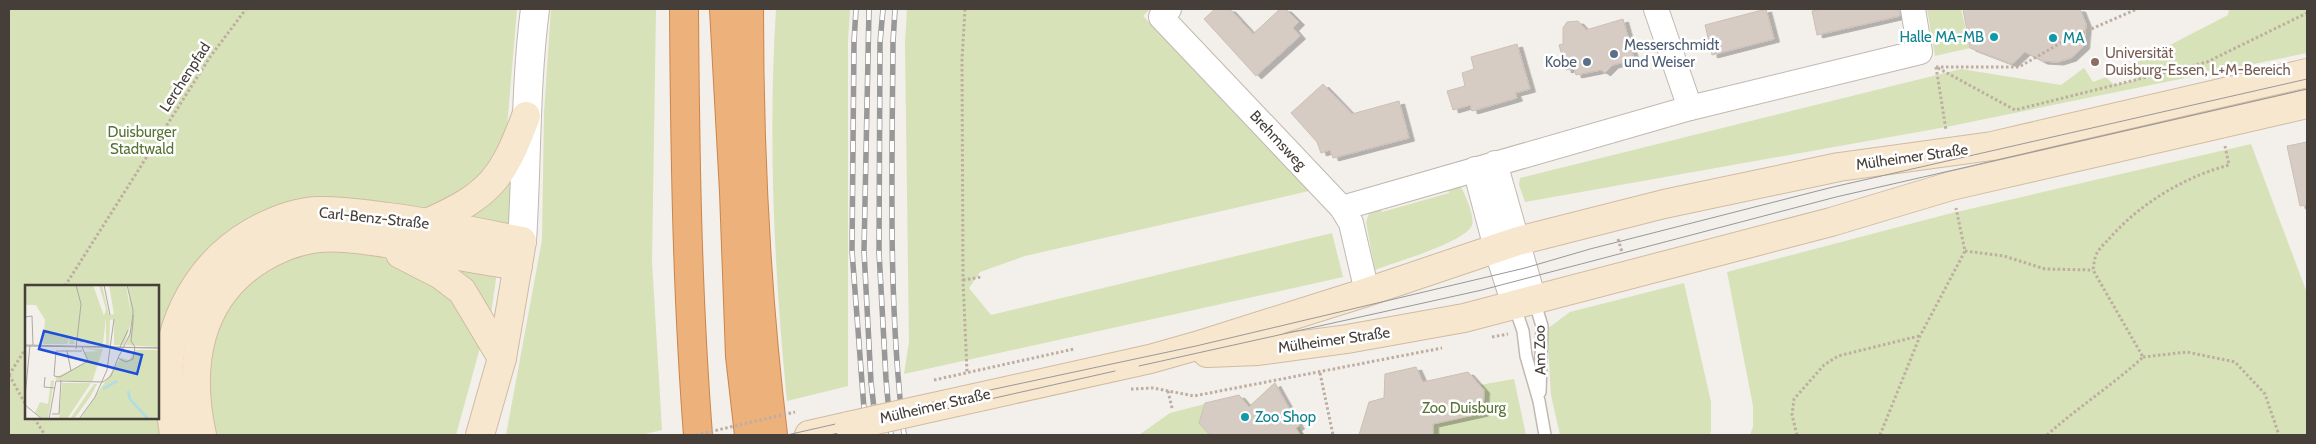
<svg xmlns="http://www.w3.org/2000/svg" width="2316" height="444" viewBox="0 0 2316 444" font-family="Cabin,sans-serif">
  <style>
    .green { fill: #d7e2b8; fill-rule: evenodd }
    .building { fill: #d7ccc4; stroke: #cdbfb5; filter: url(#shadow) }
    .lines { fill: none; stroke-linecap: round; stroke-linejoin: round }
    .service-casing { stroke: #c1b8b1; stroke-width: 14 }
    .minor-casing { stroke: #c1b8b1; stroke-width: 26 }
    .tertiary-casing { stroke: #c1b8b1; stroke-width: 30 }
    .secondary-casing { stroke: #d0bba1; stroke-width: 30 }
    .motorway-casing { stroke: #cb844c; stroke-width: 30 }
    .path { stroke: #beaea1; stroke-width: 3; stroke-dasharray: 2.5 2.5; stroke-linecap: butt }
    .service { stroke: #fff; stroke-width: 11 }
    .minor { stroke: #fff; stroke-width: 24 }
    .tertiary { stroke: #fff; stroke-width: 28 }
    .secondary { stroke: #f8e7cf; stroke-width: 28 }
    .motorway { stroke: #edb27b; stroke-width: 28 }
    .tram { stroke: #989898; stroke-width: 1 }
    .rail-casing { stroke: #989898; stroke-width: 5.5 }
    .rail { stroke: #fff; stroke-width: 4; stroke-dasharray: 11; stroke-linecap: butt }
    .secondary-bridge-casing { stroke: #d0bba1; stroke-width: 30; stroke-linecap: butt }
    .path-bridge { stroke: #beaea1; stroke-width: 3; stroke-dasharray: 2.5 2.5; stroke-linecap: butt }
    .secondary-bridge { stroke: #f8e7cf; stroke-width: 28 }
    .culture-dot { fill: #0f9aa8; stroke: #fff; stroke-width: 2 }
    .service-dot { fill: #5c6f8a; stroke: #fff; stroke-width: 2 }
    .education-dot { fill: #8d6e63; stroke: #fff; stroke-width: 2 }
    .labels { text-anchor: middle; stroke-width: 5; stroke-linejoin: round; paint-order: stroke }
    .culture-label { font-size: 15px; fill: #0d838f; stroke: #fff; text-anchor: start }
    .service-label { font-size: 15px; fill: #4e5e75; stroke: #fff; text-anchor: start }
    .education-label { font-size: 15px; fill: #785e54; stroke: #fff; text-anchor: start }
    .street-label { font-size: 15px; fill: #463f39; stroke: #fff }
    .park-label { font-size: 15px; fill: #577233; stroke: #fff }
    .inset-river { fill: none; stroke: #aedce8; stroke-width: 2.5 }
    .inset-road { fill: none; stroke: #aea9a3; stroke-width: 1 }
    .view { fill: #1d4ed8; fill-opacity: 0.15; stroke: #1d4ed8; stroke-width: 2.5 }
    .inset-edge { fill: none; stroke: #463f39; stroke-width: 2.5 }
  </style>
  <defs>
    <filter id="shadow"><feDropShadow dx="5.5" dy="3" stdDeviation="0" flood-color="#0004"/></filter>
  </defs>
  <rect width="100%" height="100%" fill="#f3efea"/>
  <g class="green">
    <path d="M9,9h508l-11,130 -26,42 -36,21 -20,6 -19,1 -210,62 -30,164h-156zM26,286h132v132h-132z"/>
    <polygon points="551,9 656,9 652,262 662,430 641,435 506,435 542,240 544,113"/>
    <path d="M776,9h74l-2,32v345l-61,15c-13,-130 -19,-261 -11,-392z"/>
    <polygon points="907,9 1150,9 1143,16 1309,191 1025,256 980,272 969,288 991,315 1332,233 1343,277 904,374 909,342 905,43"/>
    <polygon points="1927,9 1961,9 1970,48 1935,56"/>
    <polygon points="2229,9 2307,9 2307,53 1946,127 1525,202 1519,185 1520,178 1961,69 2061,85 2084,68 2093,82 2106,77 2114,85 2136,80 2137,62 2228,15"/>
    <polygon points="2251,144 2307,293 2307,435 1750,435 1753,427 1753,406 1727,272 1948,214"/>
    <polygon points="508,176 513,181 508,228 458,218"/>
    <path d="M1459,184c5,7 18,36 12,43 -11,17 -76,35 -96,43l-9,-48 5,-14 8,-2 3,6 67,-19 -1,-7z"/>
    <polygon points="318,249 371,252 433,281 456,301 481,344 456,435 212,435 206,400 210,348 223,314 243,289 280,260"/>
    <polygon points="451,265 497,272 491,314"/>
    <polygon points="1684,283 1711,402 1711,431 1710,435 1560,435 1551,395 1547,329 1570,312"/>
    <polygon points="1416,367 1429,393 1443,391 1444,377 1468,372 1480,385 1514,379 1526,435 1359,435 1369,402 1384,398 1385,374"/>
    <polygon points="1275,382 1304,435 1139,435 1170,413 1239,395 1249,406"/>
  </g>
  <g class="building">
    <polygon points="1215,9 1230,9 1253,34 1280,9 1286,9 1299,22 1293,28 1300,36 1256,76 1204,19"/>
    <polygon points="1766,9 1774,39 1712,55 1705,25"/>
    <polygon points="1823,9 1900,9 1900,16 1817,35 1812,11"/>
    <polygon points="1963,9 2080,9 2086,24 2084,46 2071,58 2058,62 2042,61 2025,52 2012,64 1970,48"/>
    <polygon points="1623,19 1634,59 1613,65 1605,73 1601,70 1576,75 1574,68 1566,70 1559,45 1563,44 1563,28 1567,22 1578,21 1586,30"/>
    <polygon points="1517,44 1530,89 1515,93 1517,98 1472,111 1470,105 1453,110 1447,91 1465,86 1462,73 1474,69 1471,57"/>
    <polygon points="1323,84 1352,114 1399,101 1409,138 1333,158 1330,150 1321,153 1317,142 1291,113"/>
    <polygon points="2307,142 2307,205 2300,206 2287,146"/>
    <polygon points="1416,367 1423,382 1468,372 1484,390 1483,413 1433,424 1433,435 1359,435 1369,402 1384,398 1385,374"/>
    <polygon points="1275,383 1299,426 1296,428 1300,435 1210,435 1199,423 1205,403 1239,395 1249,407"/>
  </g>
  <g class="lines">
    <g class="service-casing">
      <g id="service">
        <polyline points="1534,300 1542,326 1540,392"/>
        <polyline points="1514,305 1523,331 1526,356 1539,401 1545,435"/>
      </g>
    </g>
    <g class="minor-casing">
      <g id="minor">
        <polyline points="1169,9 1161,17 1342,208 1351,223 1367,292"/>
        <polyline points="1656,9 1690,108"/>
        <polyline points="1495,163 1534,300"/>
        <polyline points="1475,169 1496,248 1514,305"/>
        <polyline points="1342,208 1690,108 1920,52 1913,9"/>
      </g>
    </g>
    <g class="tertiary-casing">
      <path id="tertiary" d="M522,241c5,-77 3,-155 13,-232"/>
    </g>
    <g class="secondary-casing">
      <g id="secondary">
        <path d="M429,222c61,-27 74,-44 97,-106"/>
        <polyline points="400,254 441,275 462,291 502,358"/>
        <polyline points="1207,353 1258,351 1347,339 1464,318 1831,222 1951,186 2307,104"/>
        <polyline points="916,411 1150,359 1196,346 1367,292 1518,241 1664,204 1839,167 1992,146 2307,73"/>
        <path d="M174,435c-2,-17 -6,-35 -6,-52 -1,-62 31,-120 85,-151 18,-10 42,-20 64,-21 23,-1 48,3 71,6 45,6 90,15 134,24l-20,117 -22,77"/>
        <path d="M202,435c-15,-68 -5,-138 60,-177 17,-10 37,-18 57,-20 30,-2 60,4 90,9 36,7 73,13 109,19"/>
        <polyline points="809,435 849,426"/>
      </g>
    </g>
    <g class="motorway-casing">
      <g id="motorway">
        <path d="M684,9c1,142 3,284 14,426"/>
        <polyline points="724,9 734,192 740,356 749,435"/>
        <path d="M749,9c0,142 7,285 24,426"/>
      </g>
    </g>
    <g class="path">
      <polyline points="965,9 962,59 963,280 967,372"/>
      <polyline points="1936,67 2019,67 2064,41 2137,9"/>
      <polyline points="1936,67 1946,130"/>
      <polyline points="1938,68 2015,110 2207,62 2307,13"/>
      <polyline points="1618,239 1622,252"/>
      <polyline points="1965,251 2004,256 2045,269 2093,270"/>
      <polyline points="963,280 981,277"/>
      <polyline points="65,286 210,57 246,9"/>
      <polyline points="1492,337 1508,334"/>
      <polyline points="2143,357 2187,352 2235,362 2265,394 2279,435"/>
      <polyline points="1320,373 1333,435"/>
      <polyline points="9,375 26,405"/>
      <polyline points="9,375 26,348"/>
      <polyline points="934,380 1074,349"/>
      <polyline points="1131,389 1153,388 1194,396 1442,348"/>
      <polyline points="1168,391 1172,408"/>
      <polyline points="34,418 45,435"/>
      <polyline points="1797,435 1792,415 1794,399 1824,365 1838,356 1919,336"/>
      <polyline points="1880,435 1920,336 1965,251 1956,208"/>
      <path d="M2047,435c31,-28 66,-50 96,-78l-50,-87c1,-5 1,-10 3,-15 2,-5 8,-11 12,-15 31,-36 76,-63 121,-75l-4,-19"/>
    </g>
    <use href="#service" class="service"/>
    <use href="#minor" class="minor"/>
    <use href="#tertiary" class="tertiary"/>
    <use href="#secondary" class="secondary"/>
    <use href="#motorway" class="motorway"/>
    <g class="tram">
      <polyline points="1139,366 1482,290 1836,197 2307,89"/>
      <polyline points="787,435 915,406 1196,346 1525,268 1590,249 1833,187 2307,79"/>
      <polyline points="830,435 1115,371"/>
    </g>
    <g class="rail-casing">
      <g id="rail">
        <polyline points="856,9 854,42 852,251 866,435"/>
        <polyline points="869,9 864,251 871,382 877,435"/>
        <polyline points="883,9 880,43 879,252 886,379 891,435"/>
        <path d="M895,9l-2,33c-1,131 -5,263 11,393"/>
      </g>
    </g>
    <use href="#rail" class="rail"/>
    <g class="secondary-bridge-casing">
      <polyline id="secondary-bridge" points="849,426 916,411"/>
    </g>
    <polyline class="path-bridge" points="696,435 795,412"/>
    <use href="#secondary-bridge" class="secondary-bridge"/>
  </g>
  <g class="culture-dot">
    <circle cx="1994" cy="37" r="5"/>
    <circle cx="2053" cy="38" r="5"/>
    <circle cx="1245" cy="417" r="5"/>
  </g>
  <g class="service-dot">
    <circle cx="1614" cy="54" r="5"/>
    <circle cx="1587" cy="62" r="5"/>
  </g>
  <circle class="education-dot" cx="2095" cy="62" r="5"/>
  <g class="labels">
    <g class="culture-label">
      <text x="1984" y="42" text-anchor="end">Halle MA-MB</text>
      <text x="2063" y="43">MA</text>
      <text x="1255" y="422">Zoo Shop</text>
    </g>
    <g class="service-label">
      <text x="1624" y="50">Messerschmidt<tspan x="1624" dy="17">und Weiser</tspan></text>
      <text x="1577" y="67" text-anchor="end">Kobe</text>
    </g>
    <g class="education-label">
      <text x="2105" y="58">Universität<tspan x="2105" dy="17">Duisburg-Essen, L+M-Bereich</tspan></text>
    </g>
    <g class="street-label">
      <text transform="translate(185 77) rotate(-57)" y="5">Lerchenpfad</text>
      <text transform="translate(1278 140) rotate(47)" y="5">Brehmsweg</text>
      <text transform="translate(1912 157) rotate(-8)" y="5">Mülheimer Straße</text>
      <text transform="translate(374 218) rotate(6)" y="5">Carl-Benz-Straße</text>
      <text transform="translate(1334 340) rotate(-8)" y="5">Mülheimer Straße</text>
      <text transform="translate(1540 350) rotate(-91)" y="5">Am Zoo</text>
      <text transform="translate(935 406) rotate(-13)" y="5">Mülheimer Straße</text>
    </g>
    <g class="park-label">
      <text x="142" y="137">Duisburger<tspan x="142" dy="17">Stadtwald</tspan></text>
      <text x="1464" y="413">Zoo Duisburg</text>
    </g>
  </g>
  <g transform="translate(25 285)">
    <rect width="134" height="134" fill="#f3efea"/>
    <path d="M0,0h68l11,31 2,-7 -7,-24h3l7,30 5,-1 -5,-29h17l6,35 -8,25h-10v-26l-4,1 -1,25h-3v-28l-3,27h-16l-1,-4 -5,3 -8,-8 2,9h-6l1,-9 -3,9h-24l2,-24 -9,-15h-11zM103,0h31v62l-33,-2 6,-19zM58,63l20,1 -11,33 -35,-2 -2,-2 34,-17 -5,-9 15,-1zM110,65h24v69h-79l41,-61 8,2zM29,95l-6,39h-5l-8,-6 5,-11 8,2 3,-23zM37,98h29l-24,36h-8zM69,99h3l-7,13 -16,22h-4z" fill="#d7e2b8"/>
    <path class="inset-river" d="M78,104l14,-8M103,106l2,8 18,20"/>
    <path class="inset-road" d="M51,0l5,19 -5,45M79,0l6,30M102,0l6,25v11l-2,20 4,6 -2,12 -7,3 -8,-4 12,-24 3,-19M0,32l7,-1 1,29M0,60l134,3M0,61l134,2M57,62l6,14 -28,16 -6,-1 2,-25h26M95,62l8,-17M42,66l4,20M20,92l-1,10 11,1M0,112l5,-52M0,120l17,14M27,129h7l2,-34M24,134l7,-38 47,1 8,-6 7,-18M54,134l16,-22 12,-27 7,-51"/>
    <path class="view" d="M19,46l98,24 -5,19 -98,-25z"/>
    <rect width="134" height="134" class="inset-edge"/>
  </g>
  <rect width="2316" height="444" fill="none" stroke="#463f39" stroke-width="20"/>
</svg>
